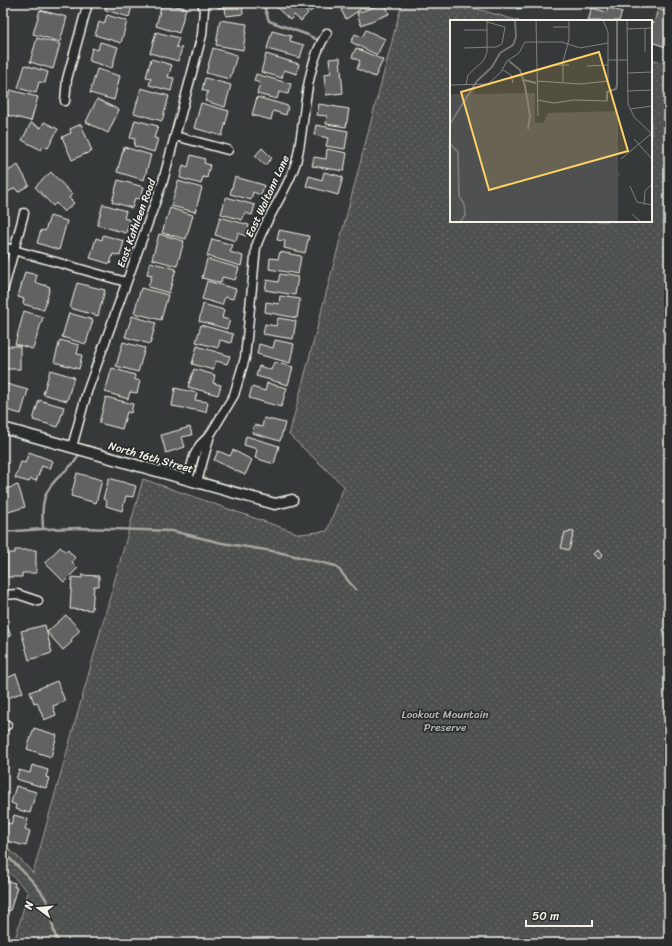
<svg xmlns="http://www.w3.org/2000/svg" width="672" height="946" viewBox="0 0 672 946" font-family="Sriracha,sans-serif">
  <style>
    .grass { fill: url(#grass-dots); stroke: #a1a19c }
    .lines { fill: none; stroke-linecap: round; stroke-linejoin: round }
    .stream { stroke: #a8a7a1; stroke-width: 2.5 }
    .building { fill: #616362; stroke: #f4f1e8 }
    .minor-casing { stroke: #f4f1e8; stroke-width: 11 }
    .tertiary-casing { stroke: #f4f1e8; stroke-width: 13 }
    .minor { stroke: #2a2d2e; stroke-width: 8 }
    .tertiary { stroke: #2a2d2e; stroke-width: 10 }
    .labels { text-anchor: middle; stroke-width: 3.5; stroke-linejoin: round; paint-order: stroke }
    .street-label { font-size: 11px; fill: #f4f1e8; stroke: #2a2d2e }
    .park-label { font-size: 11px; fill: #bab9b2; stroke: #2a2d2e }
    .inset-river { fill: none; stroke: #757572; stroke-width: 2 }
    .inset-road { fill: none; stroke: #82837f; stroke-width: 1 }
    .view { fill: #ffd166; fill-opacity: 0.15; stroke: #ffd166; stroke-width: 2 }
    .inset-edge { fill: none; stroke: #f4f1e8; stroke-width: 2 }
  </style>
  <defs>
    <pattern id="grass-dots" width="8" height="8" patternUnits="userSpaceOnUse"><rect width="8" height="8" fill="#4e514f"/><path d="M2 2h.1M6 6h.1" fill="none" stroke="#686a68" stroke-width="1.8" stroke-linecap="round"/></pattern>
  </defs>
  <rect width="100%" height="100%" fill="#363939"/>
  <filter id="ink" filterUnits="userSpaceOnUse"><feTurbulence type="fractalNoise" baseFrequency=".025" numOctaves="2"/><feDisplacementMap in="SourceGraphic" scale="8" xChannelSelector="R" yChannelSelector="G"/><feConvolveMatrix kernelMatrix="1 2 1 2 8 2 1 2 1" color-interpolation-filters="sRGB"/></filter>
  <g filter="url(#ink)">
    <polygon class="grass" points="402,3 456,3 519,21 451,21 451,221 651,221 651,59 669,64 669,943 14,943 28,892 3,866 3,844 19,858 33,873 143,479 300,534 327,531 344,486 289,435"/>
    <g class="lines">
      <g class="stream">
        <polyline points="263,3 269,21 308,35 321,42"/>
        <path d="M43,528c-2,-25 0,-38 20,-55 8,-8 13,-10 17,-21"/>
        <polyline points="3,532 43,529 83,528 172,531 222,543 278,552 336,566 355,589"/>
        <path d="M3,852c15,15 33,30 44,49 7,13 3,30 12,42"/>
      </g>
    </g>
    <g class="building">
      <polygon points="55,3 75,3 73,8"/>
      <polygon points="107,3 133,3 129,17 105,10"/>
      <polygon points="162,3 186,8 179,33 156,26"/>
      <polygon points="218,3 242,3 243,14 226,16 225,7 218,8"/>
      <polygon points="276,3 298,3 308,13 301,21 294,15 290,20 274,5"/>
      <polygon points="302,3 315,3 317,6 310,12"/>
      <polygon points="325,3 335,3 334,9 325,6"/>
      <polygon points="352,3 370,3 346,19 341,10"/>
      <polygon points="385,3 389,14 361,25 357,13"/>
      <polygon points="517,3 541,3 541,6 517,9"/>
      <polygon points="608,7 622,12 619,21 588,21 592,8 607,12"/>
      <polygon points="658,9 669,13 669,48 651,42 651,22 654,23"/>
      <polygon points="40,10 67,17 60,42 33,34"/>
      <polygon points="107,15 127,21 121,43 95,35 99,22 104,24"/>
      <polygon points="220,20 247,24 243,50 216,45"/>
      <polygon points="366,30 385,39 377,55 351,42 355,34 362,37"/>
      <polygon points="272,31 291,36 290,41 304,45 300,58 267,49"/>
      <polygon points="156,32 179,38 176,47 182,48 178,61 150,53"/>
      <polygon points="37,38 60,44 53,69 30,62"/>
      <polygon points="100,42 118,47 112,68 89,61 92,48 98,50"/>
      <polygon points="213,48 237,55 230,79 206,73"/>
      <polygon points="356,48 383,60 375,77 357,69 360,61 352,57"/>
      <polygon points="266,54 299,64 297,74 284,70 282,78 261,72"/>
      <polygon points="340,58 343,93 326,95 324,74 331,73 329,59"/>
      <polygon points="151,59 172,65 168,77 174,78 171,91 149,85 151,78 146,77"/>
      <polygon points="25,65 48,72 45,83 39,82 36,93 18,88"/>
      <polygon points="97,69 120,76 114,100 90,93"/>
      <polygon points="256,74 291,84 288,94 279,92 277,99 257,94 260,83 254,81"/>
      <polygon points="205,78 231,85 225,107 205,101 208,92 202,90"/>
      <polygon points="141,88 169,96 162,121 134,113"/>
      <polygon points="10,90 38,97 31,121 3,114"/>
      <polygon points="257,97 288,106 286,115 273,111 271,120 252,115"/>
      <polygon points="97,99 119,110 108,133 86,122"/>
      <polygon points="201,103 229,111 222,136 194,128"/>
      <polygon points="319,104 349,109 346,127 326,124 327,116 317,115"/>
      <polygon points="135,120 158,126 154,138 158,139 154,152 134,146 135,139 130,138"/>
      <polygon points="44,122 58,129 48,148 43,146 41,150 22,140 31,123 41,128"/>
      <polygon points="81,124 92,151 72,160 62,137 71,133 70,129"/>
      <polygon points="316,125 348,131 345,149 326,146 328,138 314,135"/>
      <polygon points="124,147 151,155 144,180 117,172"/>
      <polygon points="262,148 272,158 265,165 255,156"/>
      <polygon points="327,149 347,153 344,171 312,166 314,157 326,159"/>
      <polygon points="191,155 205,159 204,163 210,165 207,178 203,177 201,184 180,178 183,165 188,167"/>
      <polygon points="18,165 29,185 18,192 15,188 3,195 3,174"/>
      <polygon points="51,172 72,194 69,198 74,203 64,212 56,203 53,206 35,187"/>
      <polygon points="324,172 343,177 338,195 306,186 309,176 322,180"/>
      <polygon points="235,177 264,185 261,195 253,192 251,200 230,194"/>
      <polygon points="118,180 144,187 140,199 135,198 132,208 112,202"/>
      <polygon points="178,181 202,188 195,212 171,206"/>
      <polygon points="226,197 255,205 252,215 245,213 242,220 221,214"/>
      <polygon points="103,204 126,211 124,218 130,220 126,233 97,225"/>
      <polygon points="170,208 193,215 186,239 162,233"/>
      <polygon points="50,216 67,221 59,250 37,243 41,230 45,231"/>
      <polygon points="220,217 249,225 246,236 238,233 236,241 215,235"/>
      <polygon points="279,230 309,236 305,253 284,248 285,241 277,240"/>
      <polygon points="159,234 184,241 177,266 152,259"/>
      <polygon points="103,235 124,241 120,256 113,254 110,264 90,258 96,238 102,240"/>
      <polygon points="212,239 233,245 230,252 243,256 241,266 207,256"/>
      <polygon points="280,252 301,256 298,274 269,269 270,258 278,259"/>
      <polygon points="207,259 239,268 235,280 222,277 221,283 202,278"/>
      <polygon points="150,262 176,269 169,293 148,287 152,275 147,274"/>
      <polygon points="25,272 37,275 35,282 50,287 44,310 23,304 24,299 18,297"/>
      <polygon points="280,274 298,277 295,295 265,290 267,280 278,282"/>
      <polygon points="207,281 236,289 233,299 225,297 222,305 202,299"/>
      <polygon points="77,283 105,290 98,316 70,308"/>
      <polygon points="141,288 168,295 161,320 134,313"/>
      <polygon points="280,296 300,299 297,318 265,312 266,302 279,304"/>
      <polygon points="203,304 224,310 222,318 230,320 227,329 199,321"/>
      <polygon points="24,311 43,317 33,349 15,344"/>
      <polygon points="69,313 93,320 86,344 62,337"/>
      <polygon points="132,316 156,323 150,344 125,337"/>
      <polygon points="278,318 296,321 293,339 263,334 265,324 276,326"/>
      <polygon points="201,325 233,334 231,343 220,340 218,348 196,342"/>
      <polygon points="60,340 79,345 77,354 82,355 79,369 54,362"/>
      <polygon points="275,340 294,344 290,363 257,354 259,344 273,348"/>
      <polygon points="123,342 145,348 138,372 116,366"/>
      <rect x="3" y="346" width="17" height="23"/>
      <polygon points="197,346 230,356 227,364 216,361 213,370 192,364"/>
      <polygon points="274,362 293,367 288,385 256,376 259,366 271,370"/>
      <polygon points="112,368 135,375 134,379 140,381 137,393 130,392 128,399 105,392"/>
      <polygon points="194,369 215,375 213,383 221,385 218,395 188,387"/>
      <polygon points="50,370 74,377 67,401 43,394"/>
      <polygon points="3,383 28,390 21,414 3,409"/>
      <polygon points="267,383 287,388 281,407 249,398 252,387 265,391"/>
      <polygon points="175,388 197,393 195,400 208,402 206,412 172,406"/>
      <polygon points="106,397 133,404 131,413 127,412 122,429 99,423"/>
      <polygon points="39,400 64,407 58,427 33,420"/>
      <polygon points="264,418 285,423 280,441 252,433 254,425 262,427"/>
      <polygon points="190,427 192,435 182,437 185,447 166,453 161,435"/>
      <polygon points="246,436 279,446 274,464 255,458 257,449 244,445"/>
      <polygon points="233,450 252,460 245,475 214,460 218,451 230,456"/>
      <polygon points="29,452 53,461 50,469 42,466 36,481 31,479 29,482 15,478 21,462 25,463"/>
      <polygon points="77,473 102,480 96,503 71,496"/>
      <polygon points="109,478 136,486 133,497 126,496 122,511 106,506 107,501 103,499"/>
      <polygon points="18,485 25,507 5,513 3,505 3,490"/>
      <polygon points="570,531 574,532 569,550 561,548 565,532 569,533"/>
      <polygon points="60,547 66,552 68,550 75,558 72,562 78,568 64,582 45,563"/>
      <polygon points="15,550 36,550 36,573 22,573 22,577 7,577 7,553 15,553"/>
      <polygon points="598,550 603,555 599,559 594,554"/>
      <polygon points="82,575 99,576 99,586 94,586 92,610 70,609 72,577 82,578"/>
      <polygon points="66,615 80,630 71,640 72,642 63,650 47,632"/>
      <polygon points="3,616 11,636 3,639"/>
      <polygon points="45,625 52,653 29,660 21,631"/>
      <polygon points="16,674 23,692 3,700 3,680"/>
      <polygon points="57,681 65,701 53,706 56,715 44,720 37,702 34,703 30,692"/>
      <polygon points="34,728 57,735 51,757 27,749"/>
      <polygon points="32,765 48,770 46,777 49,778 46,788 16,779 19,770 30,773"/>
      <polygon points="16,786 36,792 30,813 15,809 16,805 11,803"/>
      <polygon points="14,815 28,819 25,829 30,831 26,846 3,840 7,823 11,824"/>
      <polygon points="3,875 7,876 8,881 15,883 14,887 17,887 10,911 3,910"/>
      <polygon points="3,925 7,926 3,941"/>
    </g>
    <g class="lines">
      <g class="minor-casing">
        <g id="minor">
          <polyline points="65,101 67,79 88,3"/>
          <polyline points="175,136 228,150"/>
          <polyline points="3,247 126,282"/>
          <polyline points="3,291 24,213"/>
          <polyline points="72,447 87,392 163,181 202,35 204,9 202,3"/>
          <path d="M188,479l6,-23 6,-11 10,-10 24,-40 11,-37 11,-111c9,-28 28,-51 38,-79 5,-12 6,-26 8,-39 4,-31 7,-69 25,-96"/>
          <polyline points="197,482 210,435"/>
          <polyline points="3,595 17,594 38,601"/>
          <polyline points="3,727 7,725"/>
        </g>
      </g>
      <g class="tertiary-casing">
        <polyline id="tertiary" points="3,428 275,504 292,500"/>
      </g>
      <use href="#minor" class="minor"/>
      <use href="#tertiary" class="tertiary"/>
    </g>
  </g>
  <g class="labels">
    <g class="street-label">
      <text transform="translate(267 196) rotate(-65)" y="4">East Waltann Lane</text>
      <text transform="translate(136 223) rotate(-70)" y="4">East Kathleen Road</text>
      <text transform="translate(151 457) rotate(16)" y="4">North 16th Street</text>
    </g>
    <g class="park-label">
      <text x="445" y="718">Lookout Mountain<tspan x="445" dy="13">Preserve</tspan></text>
    </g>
  </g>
  <g transform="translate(450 20)">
    <rect width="202" height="202" fill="#363939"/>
    <path d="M24,67l2,1 -3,6 62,-1v29l8,1 5,-10 70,-2v63l3,-1 -3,4v45h-168v-128h20z" fill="#4e514f"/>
    <path class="inset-river" d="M59,41l11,9 5,16 5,30 -2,13M74,60l12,3M157,80v-8l9,-3 1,-4v-65M0,104l27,-43 15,-14 8,-14 13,-8 3,-8 -1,-17M0,124l8,8 1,44 5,8 1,11 -5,7"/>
    <path class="inset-road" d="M86,0l2,96M177,0l1,84 6,13 18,17M103,7h16M177,9l25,-1M195,9v23M14,10h23M14,28l32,-1 6,-3 3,-17 -18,-5M158,40h19M103,45h16M137,46l21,-1M53,50l8,5 2,8M177,53l25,-1M87,61l43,3 28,-3v-49l-5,-12M113,62v-20l6,-23v-19M0,65l38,-1 13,-12 6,-11 12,-8 6,-11h37l18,6 28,-5M16,65l2,-10 16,-15 3,-8v-32M177,71l25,-1M87,80l17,3 20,-3 34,1M180,89l22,-3M184,119l18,20M171,139l31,-26M180,166l7,16 15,3M194,185l1,-14 7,-7M182,194l9,8"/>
    <path class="view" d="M149,32l29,99 -139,39 -28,-98z"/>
    <rect width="202" height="202" class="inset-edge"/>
  </g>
  <rect width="672" height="946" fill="none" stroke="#2a2d2e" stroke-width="16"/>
  <rect x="8" y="8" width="656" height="930" fill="none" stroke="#f4f1e8" stroke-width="1.5" filter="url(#ink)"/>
  <g transform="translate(38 908) rotate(286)" stroke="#2a2d2e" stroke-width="3" paint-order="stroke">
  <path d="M0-3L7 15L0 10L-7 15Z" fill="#f4f1e8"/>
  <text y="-6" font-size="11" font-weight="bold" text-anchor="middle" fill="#f4f1e8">N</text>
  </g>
  <path d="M526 920v6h66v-6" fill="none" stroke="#f4f1e8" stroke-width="2"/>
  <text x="532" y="920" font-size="12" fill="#f4f1e8" stroke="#2a2d2e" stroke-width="3" paint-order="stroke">50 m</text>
</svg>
